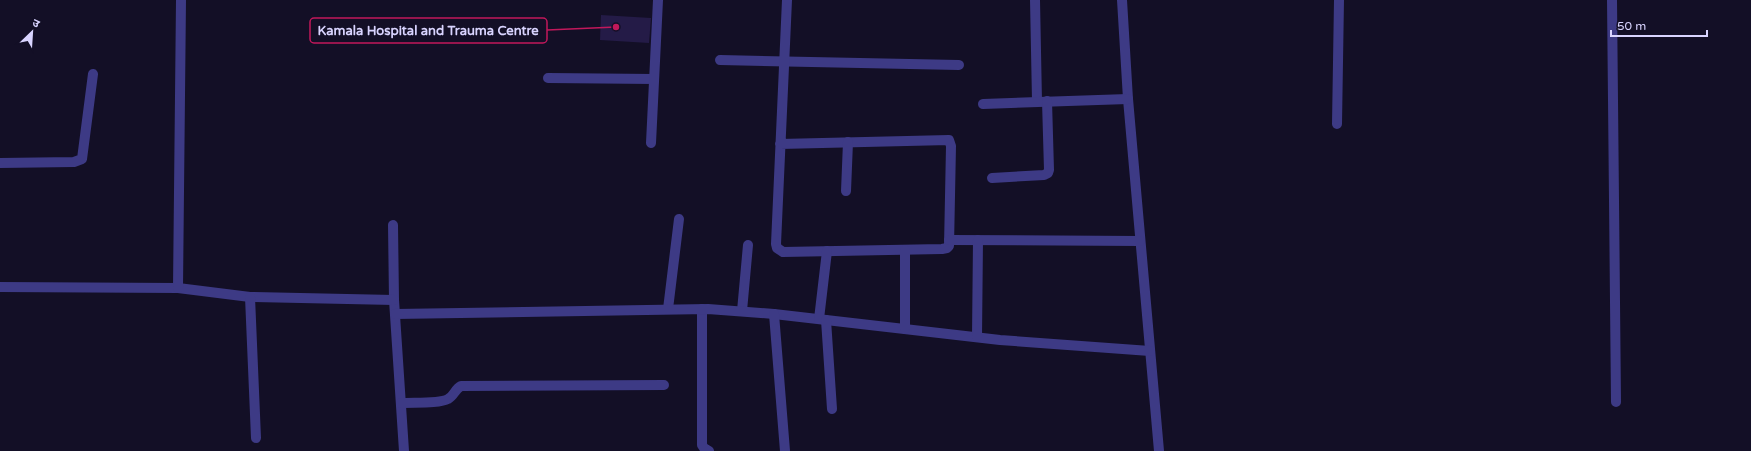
<svg xmlns="http://www.w3.org/2000/svg" width="1751" height="451" viewBox="0 0 1751 451" font-family="'Varela Round','Noto Sans Devanagari',sans-serif">
  <style>
    .building { fill: #241b47 }
    .lines { fill: none; stroke-linecap: round; stroke-linejoin: round }
    .minor { stroke: #3d3a85; stroke-width: 10 }
    .leader { fill: none; stroke: #c2185b; stroke-width: 1.5 }
    .callout-dot { fill: #c2185b; stroke: #130f26; stroke-width: 1.5 }
    .callout { fill: #130f26; stroke: #c2185b; stroke-width: 1.5 }
    .callout-label { font-size: 13px; text-anchor: middle; font-weight: bold; fill: #d9d4ff }
  </style>
  <rect width="100%" height="100%" fill="#130f26"/>
  <polygon class="building" points="601,15 651,18 649,43 600,40"/>
  <g class="lines">
    <g class="minor">
      <polyline points="1035,0 1037,101"/>
      <polyline points="1122,0 1128,99 1159,451"/>
      <polyline points="1612,0 1616,402"/>
      <polyline points="720,60 959,65"/>
      <polyline points="548,78 654,79"/>
      <polyline points="983,104 1128,99"/>
      <polyline points="1337,124 1339,0"/>
      <polyline points="651,143 658,0"/>
      <polyline points="780,144 949,140 951,146 949,246 947,248 942,249 783,252 777,248 776,244 787,0"/>
      <polyline points="0,163 74,162 82,159 93,74"/>
      <polyline points="992,178 1044,175 1048,173 1049,170 1047,101"/>
      <polyline points="846,191 848,142"/>
      <polyline points="393,225 394,300 404,451"/>
      <polyline points="949,240 1140,241"/>
      <polyline points="0,287 178,288 250,297 394,300"/>
      <polyline points="178,288 181,0"/>
      <polyline points="250,297 256,438"/>
      <polyline points="668,309 679,219"/>
      <polyline points="702,309 702,445 704,448 709,451"/>
      <polyline points="742,311 748,245"/>
      <polyline points="395,314 708,309 774,314 1000,340 1150,351"/>
      <polyline points="774,314 785,451"/>
      <polyline points="819,319 827,251"/>
      <polyline points="826,320 832,409"/>
      <polyline points="905,329 905,250"/>
      <polyline points="977,337 978,240"/>
      <path d="M401,403c11,-1 38,1 47,-4 6,-3 7,-10 13,-13l203,-1"/>
    </g>
  </g>
  <path class="leader" d="M616 27L547 30"/>
  <circle class="callout-dot" cx="616" cy="27" r="4"/>
  <rect class="callout" x="310" y="18" width="237" height="25" rx="4"/>
  <g class="callout-label">
    <text x="428" y="35">Kamala Hospital and Trauma Centre</text>
  </g>
  <g transform="translate(32 32) rotate(25)" stroke="#130f26" stroke-width="3" paint-order="stroke">
  <path d="M0-3L7 15L0 10L-7 15Z" fill="#d9d4ff"/>
  <text y="-6" font-size="11" font-weight="bold" text-anchor="middle" fill="#d9d4ff">उ</text>
  </g>
  <path d="M1611 30v6h96v-6" fill="none" stroke="#d9d4ff" stroke-width="2"/>
  <text x="1617" y="30" font-size="12" fill="#d9d4ff" stroke="#130f26" stroke-width="3" paint-order="stroke">50 m</text>
</svg>
